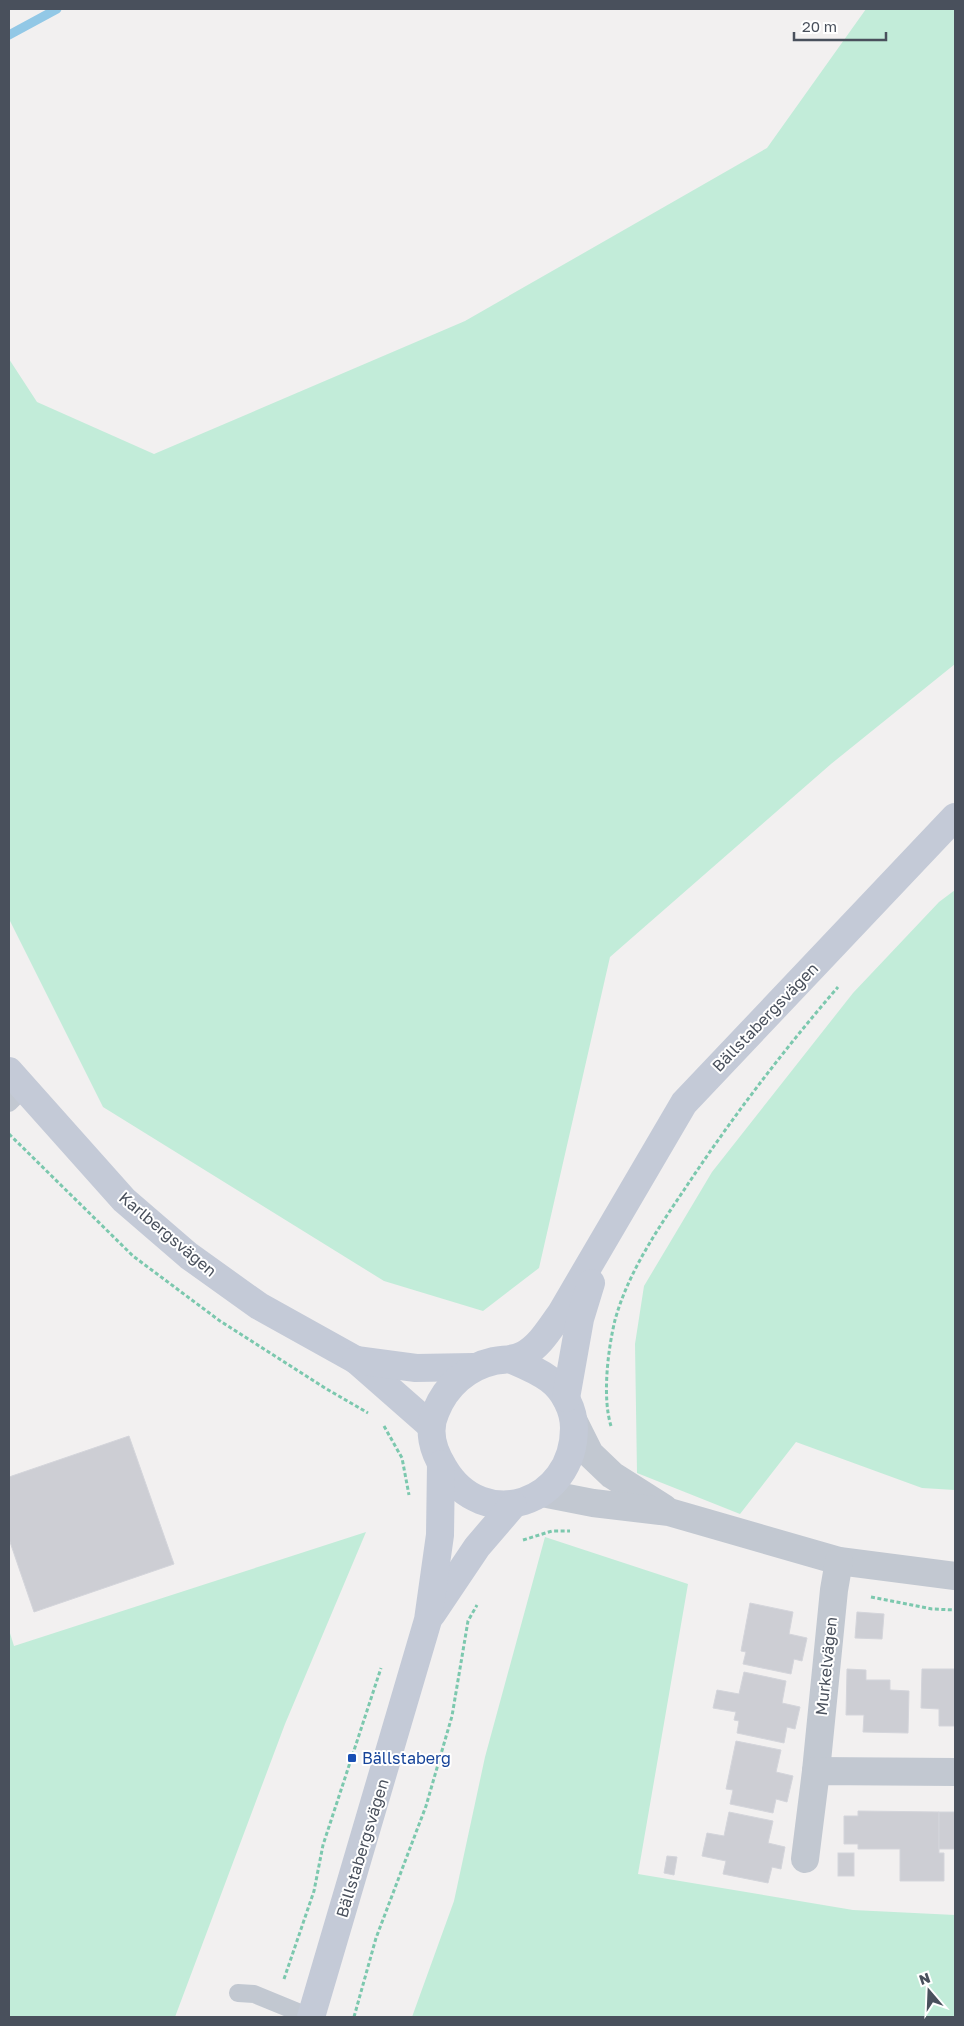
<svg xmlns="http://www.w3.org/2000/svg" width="964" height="2026" viewBox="0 0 964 2026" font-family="'Golos Text',sans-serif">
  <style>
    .green { fill: #c2ecd9 }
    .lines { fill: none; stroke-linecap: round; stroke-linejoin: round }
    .stream { stroke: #92c8e6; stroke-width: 9 }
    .building { fill: #cdced4; stroke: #d4d5db }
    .path { stroke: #7cc8ae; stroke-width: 3; stroke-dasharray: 4 2.5; stroke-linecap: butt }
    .lane { stroke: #c2c8d1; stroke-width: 18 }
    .street { stroke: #c2c8d1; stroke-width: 28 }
    .secondary { stroke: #c4cad7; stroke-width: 28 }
    .transit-dot { fill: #1a4fb4; stroke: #fff; stroke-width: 2 }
    .labels { text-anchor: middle; stroke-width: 4; stroke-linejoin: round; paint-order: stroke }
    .street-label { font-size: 16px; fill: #49505c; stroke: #fff }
    .transit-label { font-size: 16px; fill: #164399; stroke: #fff; text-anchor: start }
  </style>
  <rect width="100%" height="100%" fill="#f2f0f0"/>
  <g class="green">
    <polygon points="866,9 955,9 955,664 831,764 610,957 539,1268 483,1311 384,1281 103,1107 9,919 9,359 37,402 154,454 465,321 767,148"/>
    <polygon points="955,890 955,1490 922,1488 796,1442 740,1514 637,1473 635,1344 644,1286 712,1172 853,993 939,902"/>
    <polygon points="366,1532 285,1724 175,2017 9,2017 9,1630 14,1646"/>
    <polygon points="545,1537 688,1584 638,1874 853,1910 955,1915 955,2017 412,2017 454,1901 485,1757"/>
  </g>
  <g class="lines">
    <polyline class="stream" points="9,35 57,9"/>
  </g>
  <g class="building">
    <polygon points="129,1436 174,1564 34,1612 9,1539 9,1477"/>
    <polygon points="750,1603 793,1612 789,1634 807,1638 802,1661 794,1659 791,1674 743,1664 746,1652 741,1651"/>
    <polygon points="857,1612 884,1614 882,1639 855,1638"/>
    <polygon points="847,1669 866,1670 866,1680 890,1680 890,1690 909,1691 908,1733 863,1732 864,1715 846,1715"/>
    <polygon points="922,1669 955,1669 955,1726 939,1726 939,1709 921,1708"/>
    <polygon points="744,1672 786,1681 782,1703 800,1707 795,1729 787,1727 784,1743 737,1733 739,1721 734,1720 736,1712 713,1708 717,1690 739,1694"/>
    <polygon points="736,1741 781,1750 776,1772 793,1776 787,1802 776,1799 773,1813 730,1804 733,1790 726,1789"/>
    <polygon points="858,1811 939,1812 939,1853 944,1853 944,1881 900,1881 900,1849 858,1849 858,1844 844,1844 844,1816 858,1816"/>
    <polygon points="729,1812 773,1821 768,1843 785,1847 781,1869 772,1867 768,1883 723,1874 726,1861 702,1856 707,1833 724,1836"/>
    <rect x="939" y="1812" width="16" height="37"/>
    <rect x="838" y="1853" width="16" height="23"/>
    <polygon points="667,1856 677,1857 674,1875 664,1873"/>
  </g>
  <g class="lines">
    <g class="path">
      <polyline points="9,1134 133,1256 220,1321 325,1388 368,1413"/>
      <polyline points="384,1426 402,1458 409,1495"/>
      <path d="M611,1426c-9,-29 -3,-77 4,-106 13,-47 42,-90 69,-130 47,-71 98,-138 154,-203"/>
      <polyline points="523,1540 552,1531 570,1531"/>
      <polyline points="871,1597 932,1609 955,1610"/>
      <polyline points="284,1979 314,1891 323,1845 381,1668"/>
      <polyline points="354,2017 376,1938 426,1806 452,1716 468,1621 477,1605"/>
    </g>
    <g class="lane">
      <polyline points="9,1103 23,1089"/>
      <polyline points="238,1993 254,1994 310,2017"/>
    </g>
    <g class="street">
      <polyline points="574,1422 590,1454 612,1475 664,1508"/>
      <polyline points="542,1493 593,1503 669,1512 839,1561 955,1576"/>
      <polyline points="816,1771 834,1590 839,1561"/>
      <polyline points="805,1859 816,1771 955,1772"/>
    </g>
    <g class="secondary">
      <polyline points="9,1071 124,1200 189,1256 259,1306 356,1360 430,1425"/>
      <polyline points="356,1360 416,1368 473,1367"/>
      <path d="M512,1360c12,5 26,11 37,19 15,11 25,31 25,49 0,76 -91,106 -130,40 -11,-17 -17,-38 -8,-57 10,-25 31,-44 58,-50 11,-2 19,-1 29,-6 17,-9 27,-27 38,-42l123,-210 271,-286"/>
      <polyline points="566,1398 580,1319 591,1283"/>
      <polyline points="432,1614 477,1547 513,1505"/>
      <polyline points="311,2017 428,1620 440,1535 441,1464"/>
    </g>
  </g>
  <rect class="transit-dot" x="347" y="1753" width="10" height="10" rx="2.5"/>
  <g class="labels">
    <g class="street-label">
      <text transform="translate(765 1017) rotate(-46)" y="6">Bällstabergsvägen</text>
      <text transform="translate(168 1234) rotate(40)" y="6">Karlbergsvägen</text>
      <text transform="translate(826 1666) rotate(-84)" y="6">Murkelvägen</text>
      <text transform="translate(362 1848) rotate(-73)" y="6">Bällstabergsvägen</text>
    </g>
    <g class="transit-label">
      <text x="362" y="1764">Bällstaberg</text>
    </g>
  </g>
  <rect width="964" height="2026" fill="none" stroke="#49505c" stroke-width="20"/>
  <g transform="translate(929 1991) rotate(341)" stroke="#ffffff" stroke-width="4" paint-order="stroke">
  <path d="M0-4L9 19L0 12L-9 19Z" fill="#49505c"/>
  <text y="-8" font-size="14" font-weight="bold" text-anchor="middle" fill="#49505c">N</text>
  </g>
  <path d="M794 32v8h92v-8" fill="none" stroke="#49505c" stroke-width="2.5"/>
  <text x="802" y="32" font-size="15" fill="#49505c" stroke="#ffffff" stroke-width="4" paint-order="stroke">20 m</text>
</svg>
